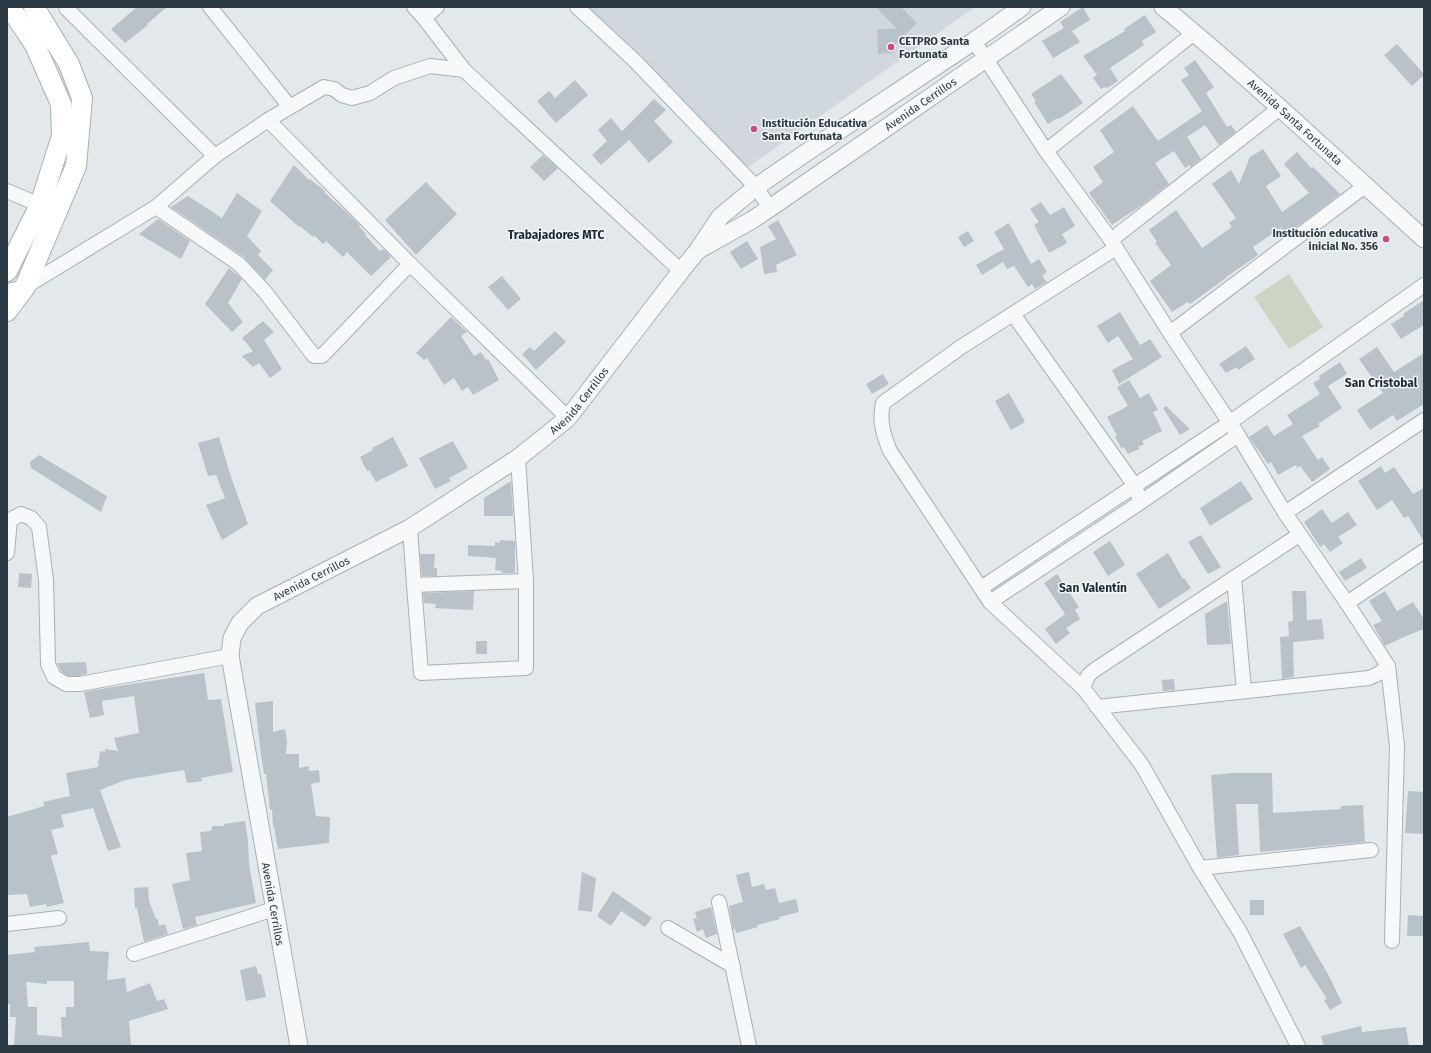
<svg xmlns="http://www.w3.org/2000/svg" width="1431" height="1053" viewBox="0 0 1431 1053" font-family="'Fira Sans',sans-serif">
  <style>
    .built { fill: #d1d8dd }
    .green { fill: #ccd5c4 }
    .building { fill: #bac2c9; fill-rule: evenodd }
    .lines { fill: none; stroke-linecap: round; stroke-linejoin: round }
    .minor-casing { stroke: #a8b0b6; stroke-width: 16 }
    .tertiary-casing { stroke: #a8b0b6; stroke-width: 19 }
    .secondary-casing { stroke: #a8b0b6; stroke-width: 22 }
    .minor { stroke: #f6f8f9; stroke-width: 14 }
    .tertiary { stroke: #f6f8f9; stroke-width: 17 }
    .secondary { stroke: #fff; stroke-width: 20 }
    .poi-dot { fill: #cf497b; stroke: #f3f6f8; stroke-width: 1.5 }
    .labels { text-anchor: middle; stroke-width: 3; stroke-linejoin: round; paint-order: stroke }
    .poi-label { font-size: 11px; font-weight: bold; fill: #2b3944; stroke: #f3f6f8; text-anchor: start }
    .street-label { font-size: 11px; fill: #2b3944; stroke: #f3f6f8 }
    .neighbourhood-label { font-size: 12px; font-weight: bold; fill: #1d2a34; stroke: #f3f6f8 }
  </style>
  <rect width="100%" height="100%" fill="#e3e8eb"/>
  <polygon class="built" points="588,7 975,7 744,170"/>
  <polygon class="green" points="1289,274 1323,327 1289,349 1254,297"/>
  <g class="building">
    <polygon points="137,7 167,7 147,24 148,25 125,43 111,29"/>
    <polygon points="876,7 901,7 917,23 894,46 894,53 878,54 877,29 897,29"/>
    <polygon points="1083,7 1090,20 1072,31 1080,42 1053,58 1042,41 1064,28 1060,22"/>
    <polygon points="1145,15 1156,32 1142,41 1144,45 1110,68 1118,81 1107,88 1105,87 1101,89 1093,78 1097,75 1083,56 1125,31 1124,29"/>
    <polygon points="1397,44 1424,74 1424,75 1412,86 1384,55"/>
    <polygon points="1195,60 1214,87 1206,93 1227,127 1231,125 1236,132 1219,145 1205,125 1187,137 1201,159 1191,167 1189,165 1185,168 1174,151 1155,163 1169,184 1142,205 1112,225 1089,193 1103,182 1093,167 1114,152 1100,130 1133,106 1158,141 1202,111 1181,80 1189,75 1184,68"/>
    <polygon points="1061,74 1083,103 1059,119 1058,118 1048,124 1034,102 1036,101 1031,94"/>
    <polygon points="575,80 588,95 556,123 537,101 549,91 555,98"/>
    <polygon points="654,99 666,110 654,121 673,142 649,163 629,140 601,165 592,155 607,141 598,130 611,118 622,131"/>
    <polygon points="1263,149 1281,176 1266,186 1282,212 1309,193 1284,164 1297,152 1311,168 1313,167 1340,194 1301,224 1285,233 1281,228 1253,247 1258,255 1225,278 1226,278 1190,304 1188,302 1172,312 1150,281 1171,265 1155,243 1157,242 1149,230 1176,210 1202,248 1232,227 1229,223 1236,218 1212,184 1231,170 1239,184 1250,157"/>
    <polygon points="543,155 558,168 544,181 530,167"/>
    <polygon points="294,165 309,180 310,179 325,191 324,192 344,210 360,225 359,226 366,234 365,235 380,251 383,249 391,257 371,276 347,252 343,257 326,241 323,244 314,235 313,237 300,226 299,227 270,201"/>
    <polygon points="426,182 457,214 416,255 385,220"/>
    <polygon points="237,193 262,211 247,236 261,251 258,255 273,270 265,280 244,257 171,207 188,196 222,218"/>
    <polygon points="1041,202 1050,215 1064,207 1075,226 1062,234 1067,243 1049,253 1034,225 1039,222 1030,209"/>
    <polygon points="158,219 190,241 181,259 139,234"/>
    <polygon points="778,220 797,255 776,265 777,272 764,274 760,247 776,239 768,226"/>
    <polygon points="1009,223 1031,264 1039,259 1047,272 1042,276 1047,282 1035,289 1032,284 1028,287 1014,266 1007,269 1003,262 982,275 976,265 1004,249 994,232"/>
    <polygon points="968,231 974,241 964,247 958,237"/>
    <polygon points="747,241 758,259 741,269 730,252"/>
    <polygon points="229,268 242,279 228,303 243,322 232,332 205,304"/>
    <polygon points="502,276 521,299 508,310 488,287"/>
    <polygon points="1424,300 1424,325 1401,339 1391,324 1404,316 1403,314"/>
    <polygon points="1120,312 1140,345 1150,339 1162,357 1119,384 1112,370 1133,359 1118,336 1108,343 1097,326"/>
    <polygon points="451,317 467,332 461,336 474,356 481,352 486,360 488,359 499,380 473,395 468,387 462,391 454,378 444,385 427,358 424,360 416,353"/>
    <polygon points="263,321 274,332 264,340 282,369 270,378 259,363 253,367 242,356 253,351 242,338"/>
    <polygon points="555,331 566,342 536,370 522,354 530,347 534,351"/>
    <polygon points="1246,346 1255,359 1238,370 1237,367 1226,373 1219,364"/>
    <polygon points="1377,347 1394,372 1424,353 1424,404 1397,421 1393,415 1370,430 1357,410 1383,393 1359,359"/>
    <polygon points="1340,362 1347,374 1328,386 1342,408 1318,424 1320,426 1302,436 1318,460 1322,457 1330,469 1312,482 1300,466 1297,468 1296,465 1278,475 1271,462 1268,464 1249,437 1267,425 1274,436 1293,424 1287,415 1320,394 1313,383 1320,379 1319,376"/>
    <polygon points="883,374 889,384 872,394 866,384"/>
    <polygon points="1129,380 1140,398 1149,393 1158,410 1153,412 1162,431 1142,441 1144,444 1138,447 1139,449 1128,454 1124,447 1122,449 1115,437 1117,436 1107,417 1128,406 1117,387"/>
    <polygon points="1009,393 1025,422 1011,430 995,401"/>
    <polygon points="1166,406 1190,429 1180,435 1163,408"/>
    <polygon points="219,437 231,477 248,524 222,540 206,505 225,498 216,475 208,476 198,443"/>
    <polygon points="393,437 408,466 376,482 369,470 367,471 360,457 373,450 372,448"/>
    <polygon points="453,441 468,468 449,478 451,481 435,489 419,458"/>
    <polygon points="39,455 107,496 101,512 31,468 30,462"/>
    <polygon points="1381,466 1385,473 1394,467 1413,494 1424,488 1424,542 1408,516 1404,518 1392,500 1377,510 1358,481"/>
    <polygon points="511,481 513,516 484,516 484,498"/>
    <polygon points="1241,481 1253,499 1210,526 1200,508"/>
    <polygon points="1322,509 1332,523 1348,512 1357,525 1338,537 1343,543 1330,552 1324,544 1320,547 1304,522"/>
    <polygon points="1201,535 1221,567 1208,574 1188,542"/>
    <polygon points="500,540 515,541 515,573 502,573 502,571 495,570 496,558 468,556 468,545 495,546 495,542 500,543"/>
    <polygon points="1110,541 1125,565 1108,576 1093,552"/>
    <polygon points="1168,553 1183,579 1184,578 1191,588 1159,609 1136,574"/>
    <polygon points="420,554 435,554 434,568 437,568 437,576 422,576"/>
    <polygon points="1361,558 1367,568 1345,581 1339,572"/>
    <polygon points="19,573 32,574 31,588 18,587"/>
    <polygon points="1057,574 1079,607 1075,610 1080,619 1066,628 1070,633 1056,644 1045,629 1065,614 1044,583"/>
    <polygon points="472,591 474,591 473,610 435,608 436,604 424,603 423,593"/>
    <polygon points="1292,591 1306,591 1307,620 1322,619 1324,639 1293,642 1294,677 1282,679 1280,637 1289,636 1288,622 1293,621"/>
    <polygon points="1385,591 1397,611 1413,602 1424,619 1424,629 1406,636 1385,646 1373,625 1382,621 1369,601"/>
    <polygon points="1227,601 1231,644 1207,645 1205,614"/>
    <rect x="476" y="641" width="11" height="13"/>
    <polygon points="86,662 87,674 79,676 68,676 61,671 57,663"/>
    <polygon points="204,673 208,700 221,699 233,772 201,778 202,781 187,783 184,770 125,780 100,790 121,847 108,851 93,808 61,815 64,827 51,830 58,854 51,856 64,903 47,907 46,904 30,907 27,894 7,895 7,817 44,806 43,802 70,796 66,773 98,767 100,751 105,752 105,749 118,751 114,738 139,733 134,696 102,701 104,715 90,718 84,692 112,687"/>
    <polygon points="1174,679 1175,690 1163,691 1162,680"/>
    <polygon points="273,701 273,732 285,729 287,741 286,754 299,754 299,768 309,766 309,771 319,770 320,782 311,784 316,816 330,817 329,843 278,849 274,827 273,827 272,810 270,810 266,774 264,774 261,755 255,703"/>
    <polygon points="1233,773 1272,773 1273,813 1341,809 1341,806 1363,805 1365,842 1260,852 1258,804 1236,804 1239,855 1217,858 1211,775"/>
    <polygon points="1408,791 1424,792 1424,834 1405,833"/>
    <polygon points="245,821 248,840 249,864 256,903 195,917 197,925 183,929 172,884 190,880 186,853 202,851 200,832 211,831 212,826 224,826 224,824"/>
    <polygon points="582,872 596,878 592,912 578,910"/>
    <polygon points="749,872 752,887 764,884 766,890 775,888 779,903 796,899 799,912 779,917 780,919 757,925 758,927 736,933 735,929 733,929 729,906 743,902 736,875"/>
    <polygon points="148,887 149,901 156,919 158,919 159,926 165,924 168,934 144,942 137,908 135,908 134,888"/>
    <polygon points="613,891 652,918 645,927 621,911 611,926 597,916"/>
    <rect x="1250" y="900" width="14" height="15"/>
    <polygon points="711,907 717,934 706,938 703,929 697,932 693,919 697,918 695,912"/>
    <polygon points="1408,915 1424,916 1424,936 1407,936"/>
    <polygon points="1300,926 1329,976 1342,1003 1330,1010 1324,1000 1327,999 1305,965 1301,968 1283,934"/>
    <path d="M89,942l1,9 19,1 -2,28 18,-2 2,14 23,-9 7,18 7,-2 4,10 -39,12 2,25h-117l2,-29h-6v-13l-3,1v-50l28,-3 -1,-5zM47,981h27v26h-8v10h-5l1,20 -25,-2v-28h-9l-2,-25 21,2z"/>
    <polygon points="256,966 258,974 261,974 266,997 246,1001 240,970"/>
    <polygon points="1361,1026 1362,1032 1406,1027 1409,1046 1324,1046 1321,1036"/>
  </g>
  <g class="lines">
    <g class="minor-casing">
      <g id="minor">
        <polyline points="66,7 67,9 215,156"/>
        <polyline points="210,7 290,107"/>
        <polyline points="414,7 424,18 464,70 681,271"/>
        <polyline points="577,7 635,61 756,187 770,208"/>
        <polyline points="424,18 437,7"/>
        <polyline points="974,41 1046,151 1111,240 1170,333 1238,435 1285,513 1347,603 1388,666 1397,746 1392,941"/>
        <polyline points="268,120 410,264 568,418"/>
        <polyline points="1046,151 1194,33"/>
        <polyline points="7,191 47,208"/>
        <polyline points="156,207 239,264 265,292 314,356 322,356 410,264"/>
        <polyline points="1111,240 1280,108"/>
        <path d="M1116,248l-155,99 -78,56c-4,18 0,31 7,48l100,151 93,86 59,77 58,103 40,64 58,114"/>
        <polyline points="7,291 25,287 156,207 215,156 268,120 324,87 334,89 342,95 352,98 370,93 394,78 430,66 464,70"/>
        <polyline points="1013,314 1135,486 1138,495"/>
        <polyline points="1170,333 1365,186"/>
        <polyline points="1285,513 1424,420"/>
        <polyline points="410,528 414,585 421,673 526,668 526,581 518,458"/>
        <polyline points="7,553 10,520 21,514 31,518 39,527 46,580 48,664 54,677 66,684 80,684 230,656"/>
        <polyline points="1234,578 1244,691"/>
        <polyline points="414,585 526,581"/>
        <polyline points="981,588 1229,423 1424,285"/>
        <polyline points="990,602 1141,502 1238,435"/>
        <polyline points="1347,603 1424,551"/>
        <polyline points="1083,688 1088,676 1093,671 1299,535"/>
        <polyline points="1097,707 1369,678 1380,673 1388,666"/>
        <polyline points="1200,868 1371,850"/>
        <polyline points="719,902 749,1046"/>
        <polyline points="7,924 59,918"/>
        <polyline points="668,928 733,966"/>
        <polyline points="134,954 274,909"/>
      </g>
    </g>
    <g class="tertiary-casing">
      <g id="tertiary">
        <path id="s1" d="M1163,7c90,74 175,154 261,232"/>
        <path id="s2" d="M700,249l52,-29 18,-12 291,-201"/>
        <path id="s3" d="M299,1046l-69,-390 2,-18 8,-15 17,-17 153,-78 108,-70 50,-40 113,-147 17,-21 22,-33 36,-30 54,-37 164,-109 48,-34"/>
      </g>
    </g>
    <g class="secondary-casing">
      <g id="secondary">
        <polyline points="7,271 40,205 62,136 61,104 35,45 10,7"/>
        <polyline points="7,311 25,287 76,166 82,98 69,64 34,7"/>
      </g>
    </g>
    <use href="#minor" class="minor"/>
    <use href="#tertiary" class="tertiary"/>
    <use href="#secondary" class="secondary"/>
  </g>
  <g class="poi-dot">
    <circle cx="891" cy="47" r="4"/>
    <circle cx="754" cy="129" r="4"/>
    <circle cx="1386" cy="239" r="4"/>
  </g>
  <g class="labels">
    <g class="poi-label">
      <text x="899" y="45">CETPRO Santa<tspan x="899" dy="13">Fortunata</tspan></text>
      <text x="762" y="127">Institución Educativa<tspan x="762" dy="13">Santa Fortunata</tspan></text>
      <text x="1378" y="237" text-anchor="end">Institución educativa<tspan x="1378" dy="13">inicial No. 356</tspan></text>
    </g>
    <g class="street-label">
      <text dy="4" stroke="none"><textPath href="#s2" startOffset="264">Avenida Cerrillos</textPath></text>
      <text dy="4" stroke="none"><textPath href="#s1" startOffset="175">Avenida Santa Fortunata</textPath></text>
      <text dy="4" stroke="none"><textPath href="#s3" startOffset="840">Avenida Cerrillos</textPath></text>
      <text dy="4" stroke="none"><textPath href="#s3" startOffset="516">Avenida Cerrillos</textPath></text>
      <text transform="translate(273 904) rotate(80)" y="4">Avenida Cerrillos</text>
    </g>
    <g class="neighbourhood-label">
      <text x="556" y="239">Trabajadores MTC</text>
      <text x="1381" y="387">San Cristobal</text>
      <text x="1093" y="592">San Valentín</text>
    </g>
  </g>
  <rect width="1431" height="1053" fill="none" stroke="#2b3944" stroke-width="16"/>
</svg>
